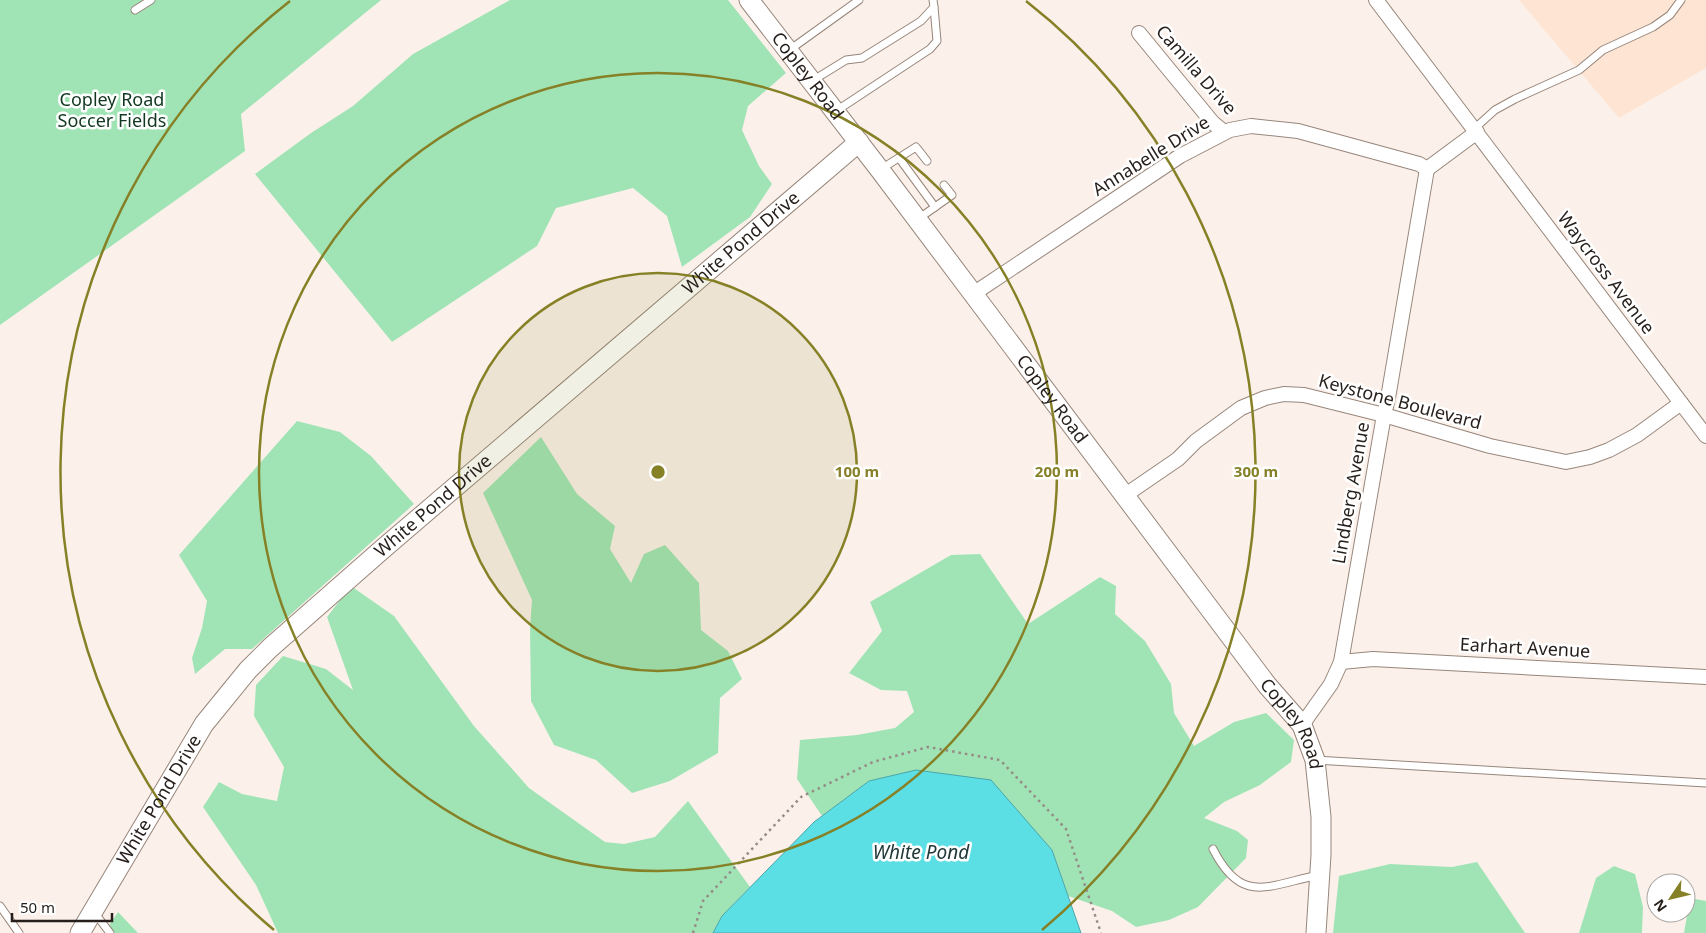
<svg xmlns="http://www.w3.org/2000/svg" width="1706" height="933" viewBox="0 0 1706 933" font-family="'Noto Sans',sans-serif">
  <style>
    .built { fill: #fde4d3 }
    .green { fill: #a0e4b6 }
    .water { fill: #5bdfe5; stroke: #4ba5a8 }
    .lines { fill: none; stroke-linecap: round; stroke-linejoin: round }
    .lane-casing { stroke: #97867b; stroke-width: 9 }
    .street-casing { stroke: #97867b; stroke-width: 16 }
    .secondary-casing { stroke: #97867b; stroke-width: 21 }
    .path { stroke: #958c86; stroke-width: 2.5; stroke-dasharray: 2.5 4; stroke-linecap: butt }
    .lane { stroke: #fff; stroke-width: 7 }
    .street { stroke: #fff; stroke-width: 14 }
    .secondary { stroke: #fff; stroke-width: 19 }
    .ring { fill: none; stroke: #868027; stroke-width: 2.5 }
    .labels { text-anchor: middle; stroke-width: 5; stroke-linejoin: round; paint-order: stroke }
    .street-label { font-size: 18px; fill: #251e1a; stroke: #fff }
    .park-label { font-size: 18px; fill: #123721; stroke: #fff }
    .water-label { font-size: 19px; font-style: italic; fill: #213839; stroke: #fff }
    .centre { fill: #868027; stroke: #fff; stroke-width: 2.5 }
    .ring-label { font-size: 15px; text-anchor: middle; font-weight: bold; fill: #868027; stroke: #fff; stroke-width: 5; stroke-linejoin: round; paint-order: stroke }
  </style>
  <rect width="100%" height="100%" fill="#fcf1ea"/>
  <polygon class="built" points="1519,0 1706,0 1706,68 1619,118"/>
  <g class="green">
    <polygon points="0,0 381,0 241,114 245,151 0,325"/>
    <polygon points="510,0 728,0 786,73 748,106 742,130 759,166 772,184 750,217 682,267 667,216 633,188 556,208 537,246 392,342 255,174 311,133 353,106 413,54"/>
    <polygon points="297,421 340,432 371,456 414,504 252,649 225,649 195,674 192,658 202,628 207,601 179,555"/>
    <polygon points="541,437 577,494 615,526 610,549 631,583 644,554 665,545 699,583 701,630 728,651 742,679 720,698 718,753 670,781 632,793 596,760 554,745 531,701 530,629 532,600 483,493"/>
    <polygon points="980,554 1028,624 1100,577 1116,586 1115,614 1145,641 1171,684 1174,713 1194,746 1234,722 1266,713 1294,740 1291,762 1260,785 1224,802 1204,818 1237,831 1248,840 1246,858 1198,907 1169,920 1136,927 1112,911 1068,896 1052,850 869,781 822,816 797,779 800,740 857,735 895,728 914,712 907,691 881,690 849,673 882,631 870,602 951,555"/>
    <polygon points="351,586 394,616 474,726 529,788 605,842 624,844 655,837 688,801 750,887 722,916 713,933 278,933 256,885 203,807 219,782 242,794 277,801 284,767 254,716 256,685 283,656 326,669 353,690 327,617"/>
    <polygon points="1477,862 1525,933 1333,933 1339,876 1390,864 1452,867"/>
    <polygon points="1614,866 1635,874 1643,907 1642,933 1579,933 1596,878"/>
    <polygon points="1690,898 1706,901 1706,933 1684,933"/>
    <polygon points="118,912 138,933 104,933"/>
  </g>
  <polygon class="water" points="916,770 991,780 1052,850 1081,933 713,933 722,916 814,822 869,781"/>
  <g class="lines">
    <g class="lane-casing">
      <g id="lane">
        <polyline points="135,10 151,0"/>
        <polyline points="788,51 859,0"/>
        <polyline points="812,81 846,60 862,58 921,21 934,7 933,0"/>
        <polyline points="836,111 930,49 937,41 934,7"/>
        <polyline points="1474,129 1495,110 1515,99 1579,70 1603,50 1653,27 1670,15 1681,0"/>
        <polyline points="899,158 935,207"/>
        <polyline points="881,169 916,147 927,161"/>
        <polyline points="918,219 952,195 944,185"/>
        <polyline points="1315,760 1706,783"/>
        <path d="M1213,849c29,57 55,36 106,26"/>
        <polyline points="0,906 19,933"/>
        <polyline points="94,912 110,933"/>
      </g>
    </g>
    <g class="street-casing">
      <g id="street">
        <polyline points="1376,0 1706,436"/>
        <polyline points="1139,33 1213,123 1224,132"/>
        <polyline points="1427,169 1477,132"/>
        <polyline points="973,294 1180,156 1230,130 1251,126 1298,131 1419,164 1427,169"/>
        <polyline points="1124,496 1178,459 1196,441 1241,408 1265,398 1284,394 1304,395 1384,415 1490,446 1566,462 1590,457 1609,450 1637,435 1681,403"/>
        <polyline points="1341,662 1373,659 1706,677"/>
        <polyline points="1302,725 1331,684 1341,662 1384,415 1388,398 1427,169"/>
      </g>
    </g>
    <g class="secondary-casing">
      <g id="secondary">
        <path id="s1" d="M749,0l131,170 387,515 35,40 13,35 6,57v38l-5,78"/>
        <path id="s2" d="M80,933l124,-209 44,-54 22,-22 115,-101 474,-405"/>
      </g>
    </g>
    <polyline class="path" points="693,933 703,901 801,797 873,762 928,747 1000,760 1066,829 1101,933"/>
    <use href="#lane" class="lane"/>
    <use href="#street" class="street"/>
    <use href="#secondary" class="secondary"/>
  </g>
  <circle cx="658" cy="472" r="199" fill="#868027" fill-opacity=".12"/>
  <g class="ring">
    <circle cx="658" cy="472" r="199"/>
    <circle cx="658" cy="472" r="399"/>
    <path d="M274 930A598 598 0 0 1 290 1M1026 1A598 598 0 0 1 1042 930"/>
  </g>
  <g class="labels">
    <g class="street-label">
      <text transform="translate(1196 70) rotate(49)" y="6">Camilla Drive</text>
      <text dy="6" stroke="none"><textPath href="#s1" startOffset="96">Copley Road</textPath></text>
      <text transform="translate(1151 156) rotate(-32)" y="6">Annabelle Drive</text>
      <text dy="6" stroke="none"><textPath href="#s2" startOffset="965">White Pond Drive</textPath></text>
      <text transform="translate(1606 273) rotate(53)" y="6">Waycross Avenue</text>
      <text dy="6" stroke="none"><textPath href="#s1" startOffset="501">Copley Road</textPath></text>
      <text transform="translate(1400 402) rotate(15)" y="6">Keystone Boulevard</text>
      <text transform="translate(1351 493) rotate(-80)" y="6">Lindberg Avenue</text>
      <text dy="6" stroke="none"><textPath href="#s2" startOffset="560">White Pond Drive</textPath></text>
      <text transform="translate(1525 648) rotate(3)" y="6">Earhart Avenue</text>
      <text dy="6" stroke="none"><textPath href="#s1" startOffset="906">Copley Road</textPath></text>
      <text dy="6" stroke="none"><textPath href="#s2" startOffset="155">White Pond Drive</textPath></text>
    </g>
    <g class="park-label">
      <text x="112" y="106">Copley Road<tspan x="112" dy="21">Soccer Fields</tspan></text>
    </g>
    <g class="water-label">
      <text x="921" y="859">White Pond</text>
    </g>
  </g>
  <circle cx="658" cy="472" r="8" class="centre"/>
  <g class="ring-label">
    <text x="857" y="477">100 m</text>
    <text x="1057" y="477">200 m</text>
    <text x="1256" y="477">300 m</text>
  </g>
  <g transform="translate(1671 898) rotate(235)"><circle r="24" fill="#ffffff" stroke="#a8a5a3"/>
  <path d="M0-4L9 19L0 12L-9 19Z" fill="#868027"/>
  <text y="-8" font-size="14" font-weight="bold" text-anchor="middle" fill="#251e1a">N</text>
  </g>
  <path d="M12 913v8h100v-8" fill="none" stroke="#251e1a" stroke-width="2.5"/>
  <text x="20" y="913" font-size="15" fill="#251e1a" stroke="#ffffff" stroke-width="4" paint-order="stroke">50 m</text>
</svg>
